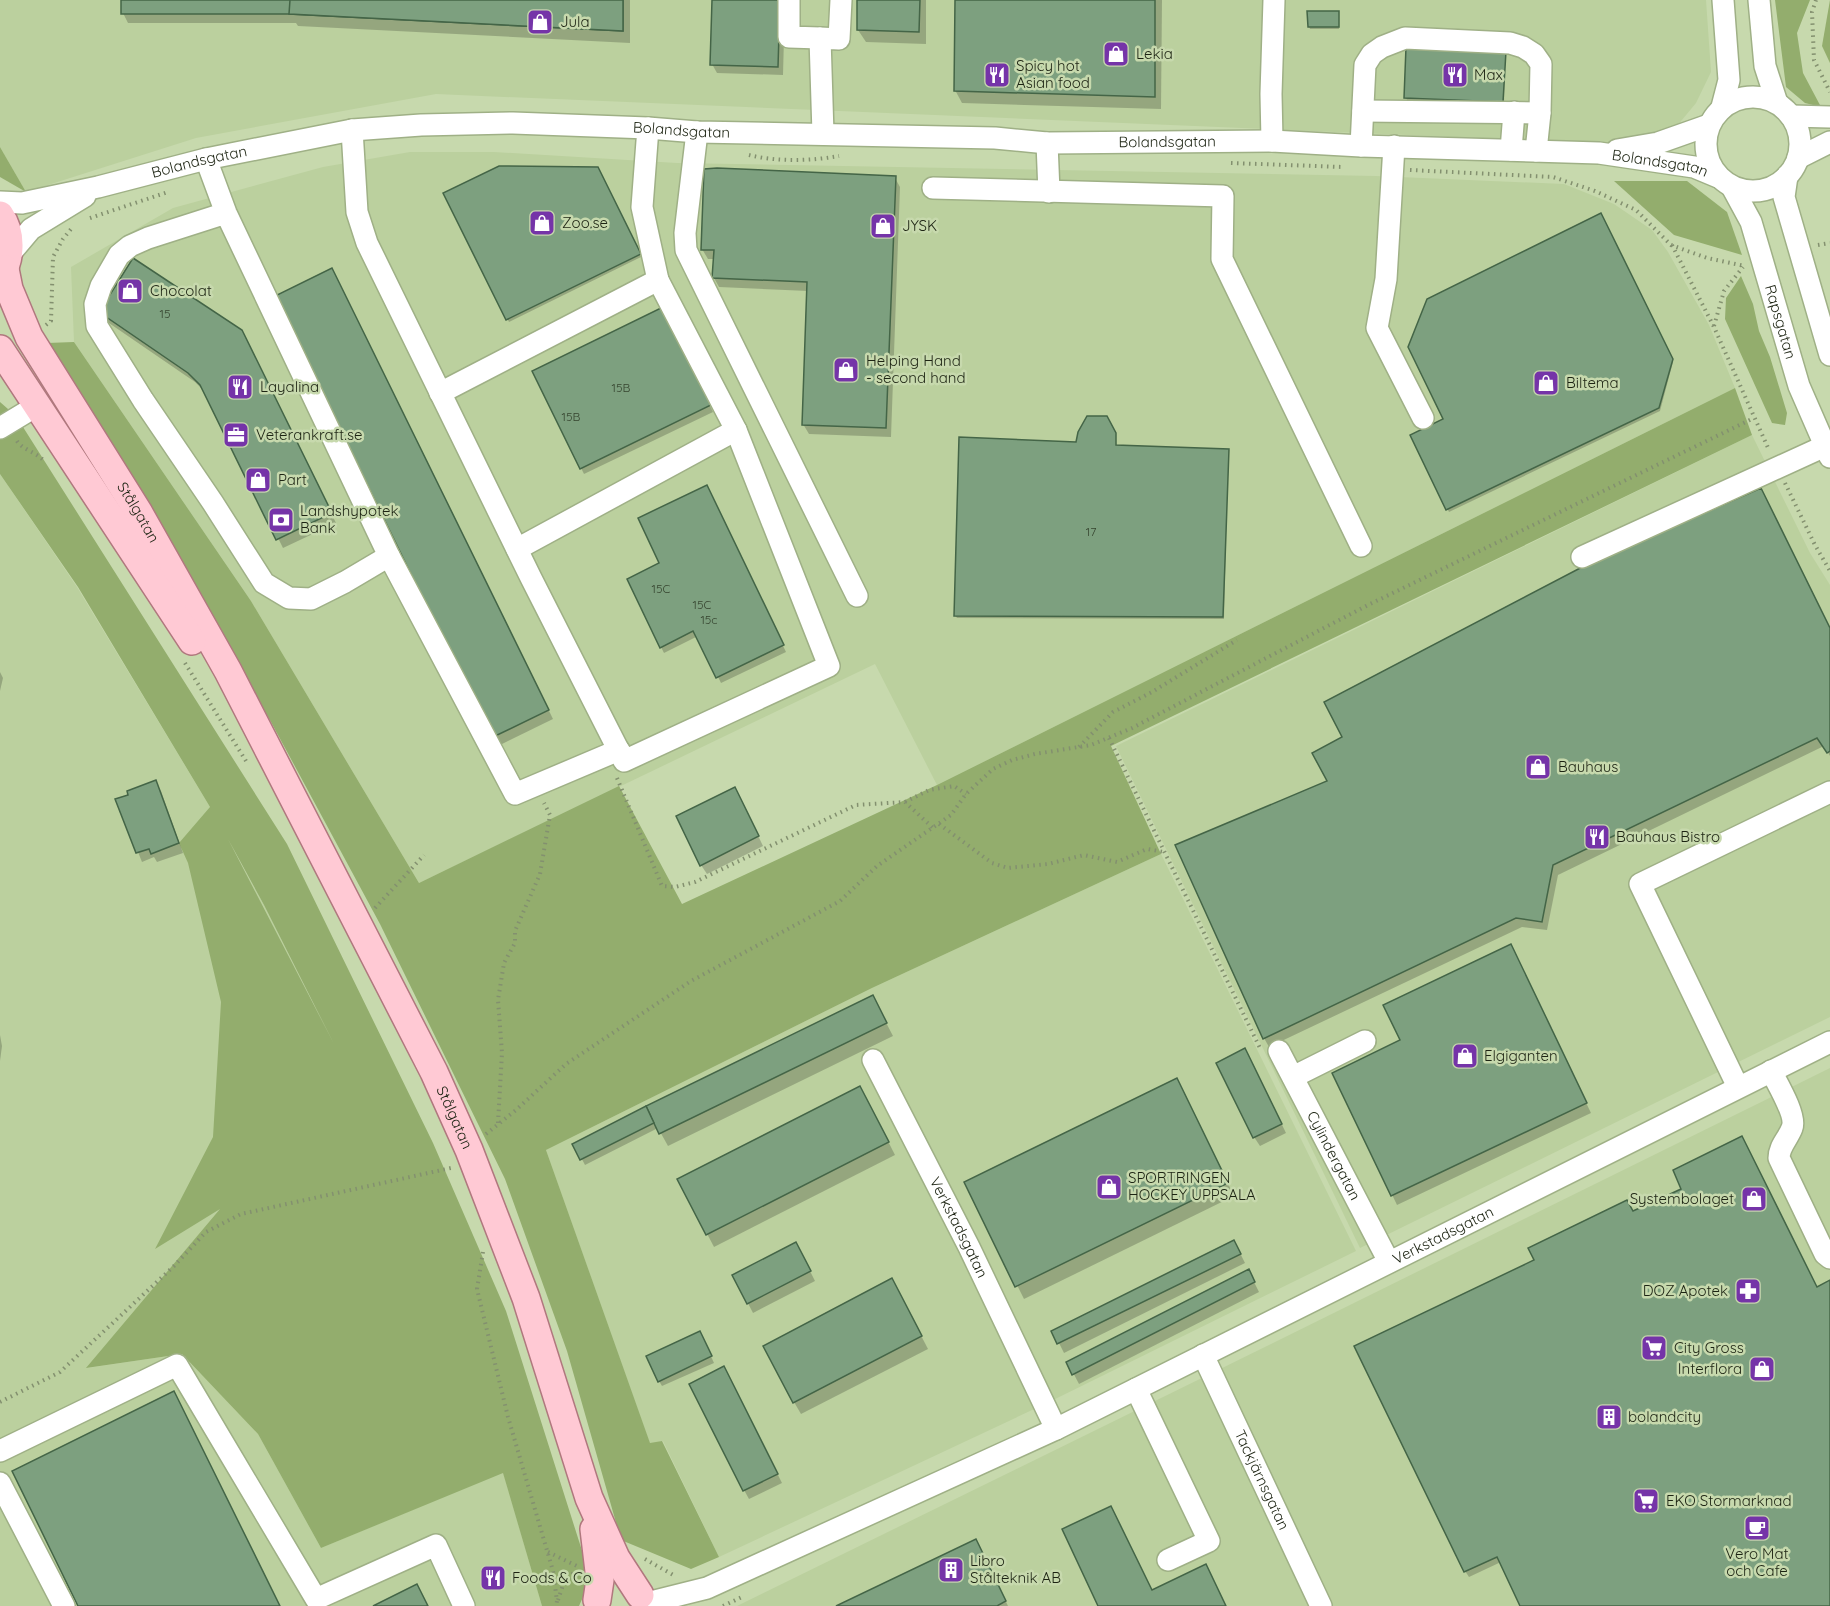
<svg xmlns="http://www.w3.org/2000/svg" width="1830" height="1606" viewBox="0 0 1830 1606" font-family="Quicksand,sans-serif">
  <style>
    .built { fill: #bbd09e }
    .green { fill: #93ad6d; fill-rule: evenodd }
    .shadow { fill: #0003 }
    .building { fill: #7da07f; stroke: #446547; stroke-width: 1.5 }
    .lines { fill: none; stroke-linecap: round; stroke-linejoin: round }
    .minor-casing { stroke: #9fb086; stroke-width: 24 }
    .major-casing { stroke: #b0787e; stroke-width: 30 }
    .path { stroke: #83906f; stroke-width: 4; stroke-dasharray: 1.5 4.5; stroke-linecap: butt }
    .minor { stroke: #fff; stroke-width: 21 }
    .major { stroke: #ffc9d4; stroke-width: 27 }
    .labels { text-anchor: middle; stroke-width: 5; stroke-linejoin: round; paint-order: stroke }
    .number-label { font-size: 12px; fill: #35432e }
    .poi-label { font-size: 15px; fill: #1d2413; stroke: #c7d9ad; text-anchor: start }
    .street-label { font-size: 15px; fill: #1d2413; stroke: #c7d9ad }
  </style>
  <rect width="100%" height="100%" fill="#c7d9ad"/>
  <g class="built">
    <polygon points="0,0 1706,0 1711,72 1696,103 1672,132 1644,141 1596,143 436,94 196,138 26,192 0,147"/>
    <polygon points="410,152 494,152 677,163 1376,176 1564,184 1614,204 1652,230 1668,252 1709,325 1735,388 937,785 875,664 419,883 251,601 74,342 71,267 173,208 323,167"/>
    <polygon points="1752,435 1810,553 1830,585 1830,1017 1360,1248 1116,746"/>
    <polygon points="0,474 77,587 210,807 264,905 369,1112 87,1368 182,1354 258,1434 321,1548 503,1472 542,1606 0,1606"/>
    <polygon points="1161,854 1356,1251 1045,1404 719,1557 663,1441 650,1444 546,1150 872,988"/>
    <polygon points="1830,1068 1830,1606 737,1606 1212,1373"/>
  </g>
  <g class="green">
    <polygon points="1775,0 1810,0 1797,33 1803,73 1821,107 1805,103 1786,87"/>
    <polygon points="1830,0 1830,63 1822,46"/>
    <polygon points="0,147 26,192 0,177"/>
    <polygon points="1614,181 1687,181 1727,212 1742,255 1674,235"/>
    <polygon points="1741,276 1753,304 1759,331 1770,357 1787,413 1785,425 1772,423 1725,319 1726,298"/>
    <polygon points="74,342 251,601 419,883 619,786 682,904 937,785 1735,388 1752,435 1111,746 1161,854 872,988 546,1150 650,1443 662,1441 719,1557 691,1569 621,1540 567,1351 505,1179 380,924 271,722 47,343"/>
    <path d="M0,402l16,14 271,428 146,299 73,168 85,268 -12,27h-37l-39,-133 -182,75 -63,-114 -76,-80 -96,14 134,-159 -65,40 58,-112 8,-135 -33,-139 -9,-20 31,-36 -132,-220 -78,-113zM228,839l36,66 70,139z"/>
  </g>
  <g class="shadow">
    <polygon points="123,0 630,0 630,43 298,26 296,23 128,23 123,13"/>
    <polygon points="714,0 785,0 783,75 717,73 712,64"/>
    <polygon points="859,0 926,0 926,44 866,42 858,30"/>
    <polygon points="957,0 1162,0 1161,109 962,103 955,90"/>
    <polygon points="1338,12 1339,29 1310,29 1309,26"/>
    <polygon points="1505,53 1504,104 1407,100 1406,98"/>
    <polygon points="597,169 641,257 509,322 446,194"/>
    <polygon points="895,178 900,187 891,437 809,434 803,424 808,291 719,287 714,278 715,259 708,259 702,249"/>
    <polygon points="1600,215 1673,362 1660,411 1449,512 1412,435 1445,420"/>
    <polygon points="337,279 553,719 498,746"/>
    <polygon points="101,312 247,341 336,523 283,548 206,393 195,382 106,321"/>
    <polygon points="666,315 713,412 584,474 534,372"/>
    <polygon points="1106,418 1116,437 1116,447 1228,450 1224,619 957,618 955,615 1078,444"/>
    <polygon points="709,492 786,652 721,683 698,636 664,653 661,647 661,564"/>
    <polygon points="1830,630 1830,756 1824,746 1558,875 1547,930 1522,927 1269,1047 1264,1038 1329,782"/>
    <polygon points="0,672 3,678 0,691"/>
    <polygon points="155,782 161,791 183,853 157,862 154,857 142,862 117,800"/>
    <polygon points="740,798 763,846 707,874 701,865"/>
    <polygon points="1515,955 1591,1113 1397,1205 1334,1073 1402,1041"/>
    <polygon points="879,1009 893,1036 668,1146 658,1128 585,1165 574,1144"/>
    <polygon points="0,1035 2,1046 0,1061"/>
    <polygon points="1250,1059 1286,1133 1260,1146 1254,1137"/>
    <polygon points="1184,1092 1234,1196 1024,1299 966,1183"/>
    <polygon points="867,1100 895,1155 714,1247 679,1180"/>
    <polygon points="1633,1213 1817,1289 1830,1282 1830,1606 1522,1606 1501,1562 1469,1577 1465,1571"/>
    <polygon points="1239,1251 1245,1263 1064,1353 1053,1331"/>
    <polygon points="801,1253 815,1281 753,1313 734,1276"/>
    <polygon points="1253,1280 1259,1292 1079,1384 1068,1363"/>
    <polygon points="899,1293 928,1349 801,1414 794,1402"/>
    <polygon points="703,1339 714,1363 662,1386 659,1381"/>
    <polygon points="729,1377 782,1483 749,1499 744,1490"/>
    <polygon points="981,1550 1008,1606 840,1606"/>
  </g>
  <g class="building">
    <polygon points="121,0 623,0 623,31 289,14 121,14"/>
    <polygon points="290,0 623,0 623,31 289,14"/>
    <polygon points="712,0 780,0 778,67 710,65"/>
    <polygon points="857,0 920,0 919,32 857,30"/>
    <polygon points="955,0 1155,0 1155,97 954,91"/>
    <polygon points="1307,11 1339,11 1339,27 1308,27"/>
    <polygon points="1406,47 1506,51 1503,102 1404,98"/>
    <polygon points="499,166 598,167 641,254 506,320 443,193"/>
    <polygon points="717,168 896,176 886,428 802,425 807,282 712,278 714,250 701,250 704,169"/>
    <polygon points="1601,213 1673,359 1659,408 1446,510 1410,435 1443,419 1408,347 1427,299"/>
    <polygon points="133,258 242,330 332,513 276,540 200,385 188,373 99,312"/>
    <polygon points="332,268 549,710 491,738 275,296"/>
    <polygon points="663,307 711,405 580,469 532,371"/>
    <polygon points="1087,416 1107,416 1116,433 1116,445 1229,449 1223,617 954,616 959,437 1076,442 1078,432"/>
    <polygon points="707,485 784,645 716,678 693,631 660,648 627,579 659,563 638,518"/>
    <polygon points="1761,488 1830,628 1830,751 1827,753 1817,738 1553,865 1542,922 1516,918 1263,1039 1175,845 1327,781 1312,753 1342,737 1324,702 1586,565"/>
    <polygon points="156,780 179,843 151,854 149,849 136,853 115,799 128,795 127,791"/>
    <polygon points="735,787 759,836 700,866 676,816"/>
    <polygon points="1511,944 1587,1103 1391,1196 1332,1073 1400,1040 1383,1005"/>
    <polygon points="873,995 887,1023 659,1134 646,1106"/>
    <polygon points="1245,1048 1282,1124 1253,1138 1216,1063"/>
    <polygon points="1177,1078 1228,1183 1015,1287 964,1182"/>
    <polygon points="860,1086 889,1142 706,1235 677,1179"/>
    <polygon points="646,1106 654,1123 580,1160 572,1144"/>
    <polygon points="1742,1136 1817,1287 1830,1280 1830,1606 1520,1606 1497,1557 1464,1572 1354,1346 1534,1260 1528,1248 1627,1200 1633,1211 1681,1189 1673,1170"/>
    <polygon points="1234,1240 1241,1254 1057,1344 1051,1331"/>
    <polygon points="796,1242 811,1271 747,1304 732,1275"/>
    <polygon points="1249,1269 1255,1282 1072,1375 1066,1362"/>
    <polygon points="892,1278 922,1336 793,1403 763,1346"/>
    <polygon points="700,1331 712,1356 658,1382 646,1356"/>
    <polygon points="724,1366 778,1474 743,1491 689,1384"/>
    <polygon points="174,1391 280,1606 78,1606 12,1471"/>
    <polygon points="1111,1506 1152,1590 1206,1564 1226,1606 1098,1606 1062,1529"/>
    <polygon points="976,1539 1006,1601 997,1606 836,1606"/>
    <polygon points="417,1584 428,1606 373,1606"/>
  </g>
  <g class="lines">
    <g class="minor-casing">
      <g id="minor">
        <polyline points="789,0 789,37 820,38"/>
        <polyline points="1759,0 1765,66 1777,103"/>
        <circle cx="1753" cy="144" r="47"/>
        <polyline points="1722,107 1729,80 1723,0"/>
        <polyline points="1363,111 1540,113"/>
        <polyline points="1791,116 1830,117"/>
        <polyline points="352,130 357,212 367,243 531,578 624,761 829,666 736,430 658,280"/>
        <polyline points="697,132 685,233 686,250 857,596"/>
        <polyline points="823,134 820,38 839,39 841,0"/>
        <polyline points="1272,141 1271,94 1274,0"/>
        <polyline points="1047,143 1049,192"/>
        <polyline points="1361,146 1365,65 1372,54 1382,47 1405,38 1510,43 1523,47 1534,54 1541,64 1540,113 1536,151"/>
        <polyline points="1394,146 1386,279 1377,328 1423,418"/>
        <polyline points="1511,150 1514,112"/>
        <polyline points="1617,150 1658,143 1709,125"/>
        <polyline points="1798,158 1830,142"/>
        <polyline points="206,159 226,213 389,556 345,582 311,599 289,598 264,583 213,503 143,400 97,326 95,304 101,286 119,255 130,246 148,238 226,213"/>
        <polyline points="1787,176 1784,197 1830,355"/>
        <path id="s1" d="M1732,187l19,35 48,164 31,71"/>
        <polyline points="933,188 1223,196 1222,259 1361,546"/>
        <path id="s2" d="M0,202l22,1 76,-16 108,-28 146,-29 69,-5 92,-2 135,5 49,4 298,6 52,5 225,-2 89,5 238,7 95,14 24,10"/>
        <polyline points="9,255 31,229 85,196"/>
        <polyline points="440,393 658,280 642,207 648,128"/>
        <polyline points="0,428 38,405"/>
        <polyline points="517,549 736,430"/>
        <polyline points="389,556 515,794 619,750"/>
        <polyline points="1582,557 1825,446"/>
        <path id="s3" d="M1279,1051l110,211"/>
        <path id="s4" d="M873,1060l96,187 87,182"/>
        <path d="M1771,1071c6,12 26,45 21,57 -4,11 -13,18 -13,30l46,96 5,4"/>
        <polyline points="1293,1077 1365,1041"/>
        <polyline points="1738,1087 1640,884 1830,792"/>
        <path id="s5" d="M1203,1355l118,251"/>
        <polyline points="1136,1389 1209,1541 1168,1560"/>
        <polyline points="0,1451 177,1365 316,1599 436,1545 464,1606"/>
        <polyline points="0,1483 64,1606"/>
        <path id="s6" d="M651,1602l56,-14 349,-159 774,-387"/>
      </g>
    </g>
    <g class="major-casing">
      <g id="major">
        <path d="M0,215c13,19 11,44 0,62"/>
        <path id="s7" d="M5,269l4,20 20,48 110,176 89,158 206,401 35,78 57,148 63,200 27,60 24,37"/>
        <polyline points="0,349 192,641"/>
        <polyline points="594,1529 600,1580 597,1600"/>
      </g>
    </g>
    <g class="path">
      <polyline points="1816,0 1812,12 1814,60 1830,92"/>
      <path d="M749,155c28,7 62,6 90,1"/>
      <polyline points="1231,163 1343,167"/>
      <polyline points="1410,170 1553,177 1595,191 1636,210 1671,245 1707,258 1745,266"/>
      <polyline points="90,218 168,192"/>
      <polyline points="1672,245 1714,327 1769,450"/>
      <polyline points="1818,245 1830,243"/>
      <polyline points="46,325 51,321 53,257 63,239 71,229"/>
      <polyline points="1714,326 1724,291 1743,267"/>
      <path d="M17,441c6,9 19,11 27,20"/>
      <polyline points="1785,483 1815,545 1830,571"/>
      <polyline points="185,663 246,761"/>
      <polyline points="1109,738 1260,1048"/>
      <polyline points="1079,747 1113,712 1152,692 1237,640"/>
      <polyline points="617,778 662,886 675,887 695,882 856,805 905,802 933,828"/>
      <polyline points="905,802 929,790 954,786 966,794"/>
      <polyline points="939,824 992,863 1008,868 1048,864 1084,855 1117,862 1147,849 1164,852"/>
      <polyline points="375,908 424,855"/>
      <polyline points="498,1123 502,1053 498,1000 504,963 515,943 515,931 540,874 550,815 544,803"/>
      <polyline points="486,1134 516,1110 566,1064 691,981 840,901 877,866 951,815 966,794 993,769 1012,760 1035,754 1091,745 1132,728 1368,605 1754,418"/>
      <polyline points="483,1252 477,1289 508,1417 553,1571 557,1601 556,1606"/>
      <polyline points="0,1402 60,1372 174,1266 206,1232 241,1214 451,1168"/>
      <polyline points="548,1552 577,1566"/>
      <polyline points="645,1559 675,1576"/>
      <polyline points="558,1600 563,1585 575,1571"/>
      <polyline points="723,1606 744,1596"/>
    </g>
    <use href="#minor" class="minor"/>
    <use href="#major" class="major"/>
  </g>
  <defs>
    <g id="shop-square" transform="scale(1.35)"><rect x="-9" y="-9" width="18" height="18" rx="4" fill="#7534a8" stroke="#c7d9ad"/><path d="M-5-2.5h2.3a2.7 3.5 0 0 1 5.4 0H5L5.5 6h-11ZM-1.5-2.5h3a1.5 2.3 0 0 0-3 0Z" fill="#fff"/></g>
    <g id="restaurant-square" transform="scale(1.35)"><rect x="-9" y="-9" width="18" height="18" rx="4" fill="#7534a8" stroke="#c7d9ad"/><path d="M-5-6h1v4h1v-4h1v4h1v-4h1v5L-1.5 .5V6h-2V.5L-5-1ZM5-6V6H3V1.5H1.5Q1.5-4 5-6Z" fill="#fff"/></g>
    <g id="office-square" transform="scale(1.35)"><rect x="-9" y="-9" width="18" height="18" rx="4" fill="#7534a8" stroke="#c7d9ad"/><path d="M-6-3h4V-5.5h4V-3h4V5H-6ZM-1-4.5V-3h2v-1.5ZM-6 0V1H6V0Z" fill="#fff"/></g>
    <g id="bank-square" transform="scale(1.35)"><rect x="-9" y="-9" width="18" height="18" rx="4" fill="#7534a8" stroke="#c7d9ad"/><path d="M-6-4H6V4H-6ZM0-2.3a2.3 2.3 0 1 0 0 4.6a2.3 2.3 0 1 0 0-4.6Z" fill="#fff"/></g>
    <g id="pharmacy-square" transform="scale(1.35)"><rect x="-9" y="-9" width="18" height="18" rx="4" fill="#7534a8" stroke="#c7d9ad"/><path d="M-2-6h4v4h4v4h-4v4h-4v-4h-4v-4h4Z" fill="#fff"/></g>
    <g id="supermarket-square" transform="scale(1.35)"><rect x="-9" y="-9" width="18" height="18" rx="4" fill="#7534a8" stroke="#c7d9ad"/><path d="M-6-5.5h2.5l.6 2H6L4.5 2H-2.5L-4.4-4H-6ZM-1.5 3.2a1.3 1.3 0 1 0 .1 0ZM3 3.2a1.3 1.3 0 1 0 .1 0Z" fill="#fff"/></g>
    <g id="building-square" transform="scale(1.35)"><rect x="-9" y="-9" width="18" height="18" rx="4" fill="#7534a8" stroke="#c7d9ad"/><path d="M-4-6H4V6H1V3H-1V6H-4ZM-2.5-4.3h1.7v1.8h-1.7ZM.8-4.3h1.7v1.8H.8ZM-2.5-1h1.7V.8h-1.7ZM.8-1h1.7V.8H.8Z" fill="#fff"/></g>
    <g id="cafe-square" transform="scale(1.35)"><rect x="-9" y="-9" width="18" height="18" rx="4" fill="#7534a8" stroke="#c7d9ad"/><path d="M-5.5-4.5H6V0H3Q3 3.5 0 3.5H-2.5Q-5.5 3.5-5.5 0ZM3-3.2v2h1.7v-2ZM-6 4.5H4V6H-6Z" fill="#fff"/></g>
  </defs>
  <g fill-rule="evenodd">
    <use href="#shop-square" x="540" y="22"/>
    <use href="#shop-square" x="1116" y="54"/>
    <use href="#restaurant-square" x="997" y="75"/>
    <use href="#restaurant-square" x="1455" y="75"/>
    <use href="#shop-square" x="542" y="223"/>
    <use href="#shop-square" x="883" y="226"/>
    <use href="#shop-square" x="130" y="291"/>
    <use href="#shop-square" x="846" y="370"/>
    <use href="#shop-square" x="1546" y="383"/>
    <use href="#restaurant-square" x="240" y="387"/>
    <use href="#office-square" x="236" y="435"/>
    <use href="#shop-square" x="258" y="480"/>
    <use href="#bank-square" x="281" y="520"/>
    <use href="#shop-square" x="1538" y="767"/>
    <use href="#restaurant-square" x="1597" y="837"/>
    <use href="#shop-square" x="1465" y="1056"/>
    <use href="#shop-square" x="1109" y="1187"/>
    <use href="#shop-square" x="1754" y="1199"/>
    <use href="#pharmacy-square" x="1748" y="1291"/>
    <use href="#supermarket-square" x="1654" y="1348"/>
    <use href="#shop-square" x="1762" y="1369"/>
    <use href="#building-square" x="1609" y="1417"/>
    <use href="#supermarket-square" x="1646" y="1501"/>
    <use href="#cafe-square" x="1757" y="1528"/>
    <use href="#building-square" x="951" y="1570"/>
    <use href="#restaurant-square" x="493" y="1578"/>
  </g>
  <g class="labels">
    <g class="number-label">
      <text x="165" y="318">15</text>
      <text x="621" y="392">15B</text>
      <text x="571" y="421">15B</text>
      <text x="1091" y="536">17</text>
      <text x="661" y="593">15C</text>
      <text x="702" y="609">15C</text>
      <text x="709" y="624">15c</text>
    </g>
    <g class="poi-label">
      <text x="560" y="27">Jula</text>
      <text x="1136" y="59">Lekia</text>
      <text x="1016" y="71">Spicy hot<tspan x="1016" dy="17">Asian food</tspan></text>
      <text x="1474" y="80">Max</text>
      <text x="562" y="228">Zoo.se</text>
      <text x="902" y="231">JYSK</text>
      <text x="150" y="296">Chocolat</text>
      <text x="866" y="366">Helping Hand<tspan x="866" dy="17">- second hand</tspan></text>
      <text x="1566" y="388">Biltema</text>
      <text x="260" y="392">Layalina</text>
      <text x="256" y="440">Veterankraft.se</text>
      <text x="278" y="485">Part</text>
      <text x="300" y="516">Landshypotek<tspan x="300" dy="17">Bank</tspan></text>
      <text x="1558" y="772">Bauhaus</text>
      <text x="1616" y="842">Bauhaus Bistro</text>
      <text x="1484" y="1061">Elgiganten</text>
      <text x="1128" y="1183">SPORTRINGEN<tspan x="1128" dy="17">HOCKEY UPPSALA</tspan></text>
      <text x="1734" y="1204" text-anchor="end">Systembolaget</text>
      <text x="1728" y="1296" text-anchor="end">DOZ Apotek</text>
      <text x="1674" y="1353">City Gross</text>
      <text x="1742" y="1374" text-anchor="end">Interflora</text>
      <text x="1628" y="1422">bolandcity</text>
      <text x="1666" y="1506">EKO Stormarknad</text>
      <text x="1757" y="1559" text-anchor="middle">Vero Mat<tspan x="1757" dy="17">och Cafe</tspan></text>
      <text x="970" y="1566">Libro<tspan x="970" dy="17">Stålteknik AB</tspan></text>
      <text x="512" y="1583">Foods &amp; Co</text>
    </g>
    <g class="street-label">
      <text dy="5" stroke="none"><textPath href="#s2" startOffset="690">Bolandsgatan</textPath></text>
      <text dy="5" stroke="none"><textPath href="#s2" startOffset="1176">Bolandsgatan</textPath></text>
      <text dy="5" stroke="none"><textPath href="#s2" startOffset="204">Bolandsgatan</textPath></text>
      <text dy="5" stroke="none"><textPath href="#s2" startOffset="1670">Bolandsgatan</textPath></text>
      <text dy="5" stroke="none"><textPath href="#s1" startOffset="144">Rapsgatan</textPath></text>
      <text dy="5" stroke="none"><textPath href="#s7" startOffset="279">Stålgatan</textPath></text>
      <text dy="5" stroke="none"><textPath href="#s7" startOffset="962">Stålgatan</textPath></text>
      <text dy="5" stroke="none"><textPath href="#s3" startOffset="118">Cylindergatan</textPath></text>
      <text dy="5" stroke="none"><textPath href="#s4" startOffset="188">Verkstadsgatan</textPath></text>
      <text dy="5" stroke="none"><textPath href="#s6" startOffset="874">Verkstadsgatan</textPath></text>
      <text dy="5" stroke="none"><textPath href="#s5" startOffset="138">Tackjärnsgatan</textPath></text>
    </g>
  </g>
</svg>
